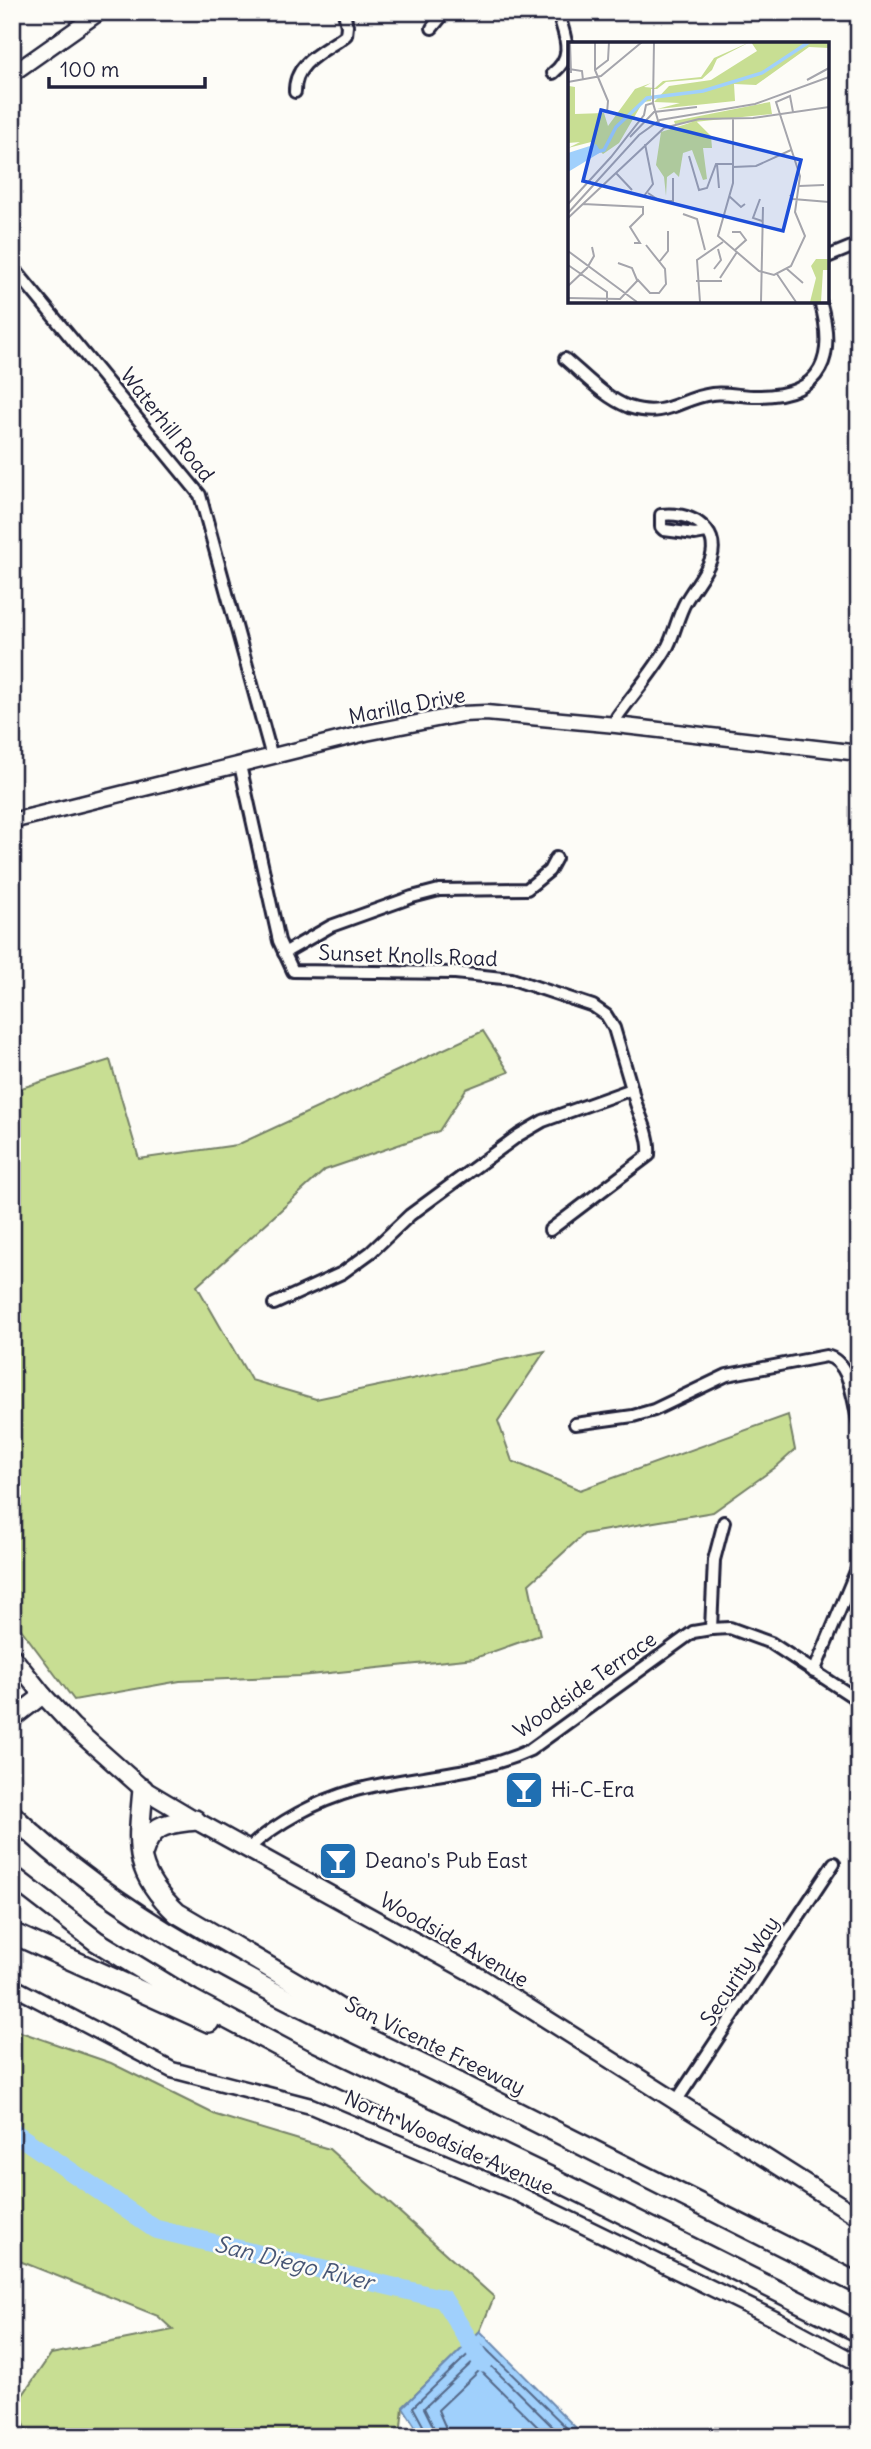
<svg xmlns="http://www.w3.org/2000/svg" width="871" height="2449" viewBox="0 0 871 2449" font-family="Delius,sans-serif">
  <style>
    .green { fill: #c8de93; stroke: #758067; stroke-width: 2 }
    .water { fill: #a0d0fc; stroke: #6e8aaf; stroke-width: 2 }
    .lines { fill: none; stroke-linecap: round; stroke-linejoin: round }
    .shore { stroke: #546888; stroke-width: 2 }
    .river { stroke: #a0d0fc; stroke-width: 19 }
    .minor-casing { stroke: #22223b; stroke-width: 16 }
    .tertiary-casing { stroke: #22223b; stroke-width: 19 }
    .secondary-casing { stroke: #22223b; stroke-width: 21 }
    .motorway-casing { stroke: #22223b; stroke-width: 24 }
    .minor { stroke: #fdfcf7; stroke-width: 10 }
    .tertiary { stroke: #fdfcf7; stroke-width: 14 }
    .secondary { stroke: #fdfcf7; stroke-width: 16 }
    .motorway { stroke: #fdfcf7; stroke-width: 19 }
    .labels { text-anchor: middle; stroke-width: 5; stroke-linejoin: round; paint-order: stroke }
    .street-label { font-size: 21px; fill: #22223b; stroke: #fdfcf7 }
    .poi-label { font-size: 21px; fill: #22223b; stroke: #fdfcf7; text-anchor: start }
    .water-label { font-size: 23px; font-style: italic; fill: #485675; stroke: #fdfcf7 }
    .inset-river { fill: none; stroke: #a0d0fc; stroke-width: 3.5 }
    .inset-road { fill: none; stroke: #a5a5ac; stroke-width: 2 }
    .view { fill: #1d4ed8; fill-opacity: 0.15; stroke: #1d4ed8; stroke-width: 3.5 }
    .inset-edge { fill: none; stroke: #22223b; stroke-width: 3.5 }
  </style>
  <rect width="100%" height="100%" fill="#fdfcf7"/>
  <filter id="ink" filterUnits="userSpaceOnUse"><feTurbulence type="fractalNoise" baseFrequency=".0143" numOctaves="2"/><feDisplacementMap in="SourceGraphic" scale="14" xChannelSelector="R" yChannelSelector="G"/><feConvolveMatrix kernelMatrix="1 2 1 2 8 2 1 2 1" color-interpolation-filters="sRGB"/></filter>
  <g filter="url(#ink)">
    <g class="green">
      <polygon points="483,1031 509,1072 466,1089 439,1131 325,1170 197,1286 251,1380 316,1399 545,1351 498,1421 512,1461 580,1490 788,1415 795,1450 776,1467 713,1512 584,1534 529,1584 540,1635 475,1658 300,1676 180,1681 74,1700 12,1617 12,1091 110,1060 139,1159 237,1145"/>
      <polygon points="12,2029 111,2063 216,2115 329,2149 494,2297 480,2331 403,2407 400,2437 28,2437 18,2402 51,2354 173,2330 158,2316 12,2258"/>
    </g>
    <polygon class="water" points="480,2331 585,2437 422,2437 403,2407"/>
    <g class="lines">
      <g class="shore">
        <polyline points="427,2437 426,2431 413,2407 480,2343 576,2437"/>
        <polyline points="436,2437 434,2428 424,2408 480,2355 563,2437"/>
        <polyline points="446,2437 445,2426 438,2410 480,2370 548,2437"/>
      </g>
      <polyline class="river" points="12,2131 155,2229 443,2299 483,2363"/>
      <g class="minor-casing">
        <g id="minor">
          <polyline points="432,28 445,12"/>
          <path d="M553,73c23,-18 11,-37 5,-61"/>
          <path d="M295,92c-1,-31 31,-41 51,-57l1,-9 -3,-14"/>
          <polyline points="827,257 859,244"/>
          <polyline points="12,266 200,495 272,757"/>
          <path d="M565,359c19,16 40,39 64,48 38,12 51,-9 83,-13 15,-2 33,3 48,2 64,-1 76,-40 60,-95"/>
          <path d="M616,725l1,-8c17,-24 37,-46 51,-71 7,-14 10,-31 18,-45 8,-14 20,-28 25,-42 10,-32 -24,-48 -50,-44v12l3,3 31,4 11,-2"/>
          <polyline points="240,765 279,941 293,971 455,973 512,979 593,1006 606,1015 614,1028 632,1089 543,1121 519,1135 410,1215 371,1252 342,1273 274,1304"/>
          <polyline points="284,953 331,926 412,897 439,890 527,889 549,871 556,858"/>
          <path d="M550,1230l99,-75c2,-24 -13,-43 -17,-66"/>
          <path d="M575,1424l58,-8 21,-6 73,-35 99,-19c25,5 27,46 33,68"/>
          <polyline points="711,1629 714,1560 724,1522"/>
          <polyline points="814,1672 859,1564"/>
          <path d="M248,1849c29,-27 69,-48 108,-59 59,-16 118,-14 174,-40l163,-118 18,-3 19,-1 41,15 87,57"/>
          <polyline points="677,2100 834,1863"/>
        </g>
      </g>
      <g class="tertiary-casing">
        <g id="tertiary">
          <polyline points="12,74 100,12"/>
          <polyline points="12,821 366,733 462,714 486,713 616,725 859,753"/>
          <polyline points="12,1986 172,2070 311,2106 512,2191 779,2321 859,2364"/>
        </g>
      </g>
      <g class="secondary-casing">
        <g id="secondary">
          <polyline points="12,1656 43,1695 72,1726 143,1789 202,1824 483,1979 859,2217"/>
          <polyline points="12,1719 43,1695"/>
        </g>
      </g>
      <g class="motorway-casing">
        <g id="motorway">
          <path d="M143,1789c-5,57 -11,82 34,124l143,84 43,27"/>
          <path d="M12,1815c122,118 279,186 429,259 140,69 279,140 418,210"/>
          <path d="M142,1854c10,-31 24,-30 53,-34"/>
          <polyline points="12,1876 96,1941 192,2000 303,2059 558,2181 859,2332"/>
          <polyline points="12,1933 209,2022"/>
        </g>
      </g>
      <use href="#minor" class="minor"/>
      <use href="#tertiary" class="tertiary"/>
      <use href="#secondary" class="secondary"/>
      <use href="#motorway" class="motorway"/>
    </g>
  </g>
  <defs>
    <g id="bar-square" transform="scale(2.0125)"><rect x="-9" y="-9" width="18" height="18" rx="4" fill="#1f6fb2" stroke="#fdfcf7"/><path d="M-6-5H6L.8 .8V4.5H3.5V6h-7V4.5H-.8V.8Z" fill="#fff"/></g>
  </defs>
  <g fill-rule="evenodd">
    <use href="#bar-square" x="524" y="1790"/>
    <use href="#bar-square" x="338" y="1861"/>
  </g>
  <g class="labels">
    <g class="street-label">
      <text transform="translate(167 425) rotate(52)" y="7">Waterhill Road</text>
      <text transform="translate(407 706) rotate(-11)" y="7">Marilla Drive</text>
      <text transform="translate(408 956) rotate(2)" y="7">Sunset Knolls Road</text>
      <text transform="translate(585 1685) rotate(-35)" y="7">Woodside Terrace</text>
      <text transform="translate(454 1940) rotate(30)" y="7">Woodside Avenue</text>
      <text transform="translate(740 1971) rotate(-57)" y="7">Security Way</text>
      <text transform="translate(435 2046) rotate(26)" y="7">San Vicente Freeway</text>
      <text transform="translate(449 2143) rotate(24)" y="7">North Woodside Avenue</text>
    </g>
    <g class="poi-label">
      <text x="551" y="1797">Hi-C-Era</text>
      <text x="365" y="1868">Deano's Pub East</text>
    </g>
    <g class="water-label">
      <text transform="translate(294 2263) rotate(14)" y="8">San Diego River</text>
    </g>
  </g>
  <g transform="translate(568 42)">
    <rect width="261" height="261" fill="#fdfcf7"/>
    <path d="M182,0l-33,17 -5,11 -10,9 -36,3 -9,7h-6v12l-8,1 -24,41 -16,11 -12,-12 -23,6 12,-6 -12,1 1,-57 6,1v27l29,-1 4,13 27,-37 16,-6 -7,4 11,1 8,-7 38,-4 13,-19zM183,0h78v6l-20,-1 -53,38 -22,-1 1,17 -78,8 23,-6 -26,-1 15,-16 42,-6 46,-29zM202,60l2,12 -97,10 -1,-3zM128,79l15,15 1,12h-9l4,31 -4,1 -11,-30 -9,3 -4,24 -5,-5 -7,5 -1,19 -2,-19 -8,-12 5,-33zM248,217h13v11h-6l-2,32h-11l6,-24 -5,-12z" fill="#c8de93"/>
    <path d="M28,102l5,8 -33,20v-19z" fill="#a0d0fc"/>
    <path class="inset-river" d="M28,110l8,-2 12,-23 31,-29 56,-7 59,-18 47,-31"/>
    <path class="inset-road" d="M2,0l1,31M27,0v28l13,31 -1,12M86,0l-1,61 6,21M1,27l13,2 1,9M27,28l13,-10 1,-18M239,38l22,-12M0,40l33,-6 41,-34M165,76v65l-15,53 41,35 15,4 17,-9 14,-30 -10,-24 5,-36 -24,-74 14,-6 3,16M62,95l24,-25 43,-5M121,114l10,34 8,-2 9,-24h17M149,122l2,24M165,125l23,-1 35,-16M48,131l16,17M231,144l25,-1M80,151l12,8h13v-23M222,153l3,4 36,3M76,154l9,-12 -8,-40M161,154l12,11 4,-3M192,157l-7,19 9,3M0,162l43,-47 33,-42 2,-10 7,-2M15,162l60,3v7l-13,13 10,16h-6M0,171l71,-78 21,-15 95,-16 74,-27M115,172l14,5 8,31M0,176l96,-90 35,-9 54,-1 76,-11M164,190h8l6,8 -11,10M0,209l69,51M92,219l8,-10v-20M50,221l14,5 5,12M0,223l39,27v10M146,227l7,-9 -3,-11M219,227l16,14M209,232l19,28M152,236l17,-26M128,239h26M0,244l19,-18 7,-12 -2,-9M0,256l52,1 18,-19 12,13h9l7,-9 -1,-15 -19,-24M132,260l-3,-42 26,-18M193,260l2,-95"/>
    <path class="view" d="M33,68l200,50 -18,71 -200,-50z"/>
    <rect width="261" height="261" class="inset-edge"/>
  </g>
  <rect width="871" height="2449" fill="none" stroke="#fdfcf7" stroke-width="42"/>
  <rect x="21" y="21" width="829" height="2407" fill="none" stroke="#22223b" stroke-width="2.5" filter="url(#ink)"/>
  <path d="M49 77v10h156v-10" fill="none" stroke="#22223b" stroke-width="3.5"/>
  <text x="60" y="77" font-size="21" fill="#22223b" stroke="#fdfcf7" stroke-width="5" paint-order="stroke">100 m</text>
</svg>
